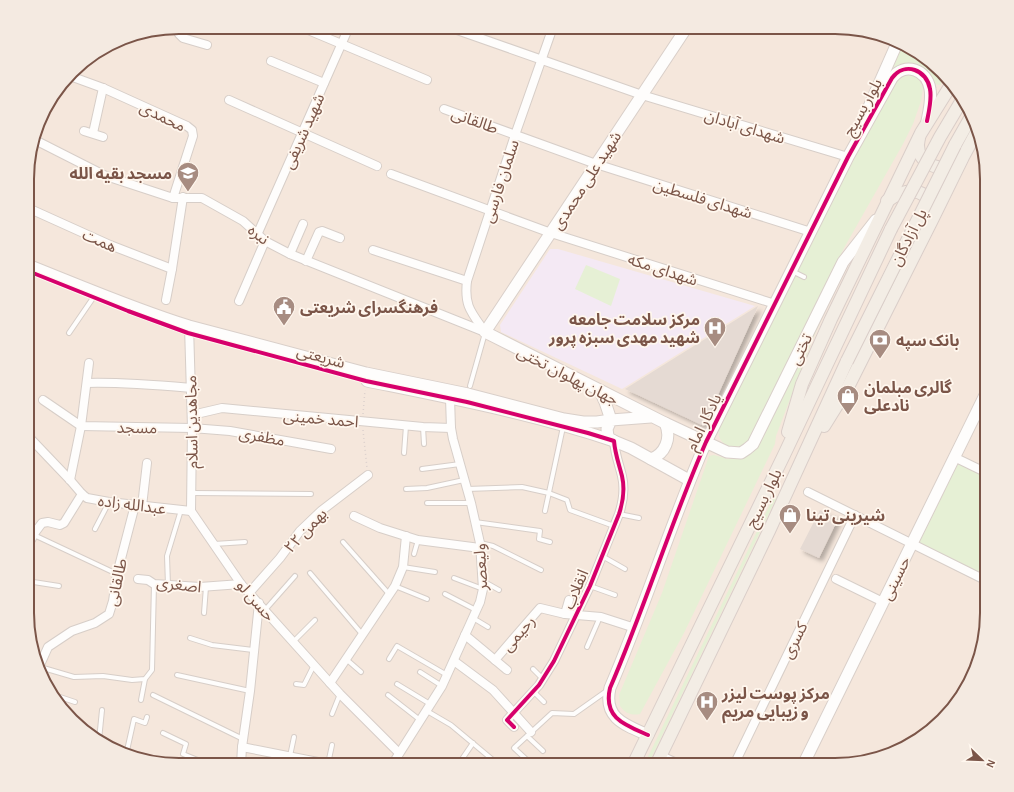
<svg xmlns="http://www.w3.org/2000/svg" width="1014" height="792" viewBox="0 0 1014 792" font-family="'Alegreya Sans','Noto Sans Arabic',sans-serif">
  <style>
    .residential { fill: #f5e7dc }
    .education { fill: #f4e9f4 }
    .green { fill: #e6f0d5 }
    .building { fill: #e5dad3; filter: url(#shadow) }
    .lines { fill: none; stroke-linecap: round; stroke-linejoin: round }
    .lane-casing { stroke: #d7cec8; stroke-width: 6 }
    .street-casing { stroke: #d7cec8; stroke-width: 10 }
    .secondary-casing { stroke: #d9cfc9; stroke-width: 13 }
    .primary-casing { stroke: #dacec9; stroke-width: 14 }
    .path { stroke: #dcd1cd; stroke-width: 1.5; stroke-dasharray: 1 3; stroke-linecap: butt }
    .lane { stroke: #fefdfc; stroke-width: 4 }
    .street { stroke: #fefdfc; stroke-width: 8 }
    .secondary { stroke: #fefdfc; stroke-width: 11 }
    .primary { stroke: #f3ede5; stroke-width: 12 }
    .primary-bridge-casing { stroke: #dacec9; stroke-width: 14; stroke-linecap: butt }
    .primary-bridge { stroke: #f3ede5; stroke-width: 12 }
    .cycleway-casing { stroke: #fff7ee; stroke-width: 6 }
    .cycleway { stroke: #d6006c; stroke-width: 4 }
    .labels { text-anchor: middle; stroke-width: 3.5; stroke-linejoin: round; paint-order: stroke }
    .street-label { font-size: 16px; fill: #7b5548; stroke: #fff7ee }
    .poi-label { font-size: 16px; font-weight: bold; fill: #7b5548; stroke: #fff7ee; text-anchor: start }
    .rim { fill: none; stroke: #7b5548; stroke-width: 2 }
  </style>
  <defs>
    <filter id="shadow"><feDropShadow dx="3.5" dy="3.5" stdDeviation="2" flood-color="#0004"/></filter>
  </defs>
  <rect width="100%" height="100%" fill="#f8f2ec"/>
  <polygon class="residential" points="179,27 845,27 893,38 935,65 971,112 987,179 987,623 975,672 949,713 894,753 835,765 169,765 121,754 79,727 43,681 27,623 28,159 47,103 79,65 130,35"/>
  <polygon class="education" points="550,249 558,249 755,306 622,389 501,332 500,325"/>
  <g class="green">
    <polygon points="901,43 935,65 941,73 941,85 932,84 920,69 887,77"/>
    <path d="M909,73l7,3 4,5 3,7 -2,13 -8,23 -10,20 -59,104 -97,195c-12,11 -34,0 -27,-16l107,-216 65,-124 10,-13z"/>
    <polygon points="586,265 620,279 611,306 575,289"/>
    <path d="M843,270l-31,71 -36,95 -1,8 -91,189 -44,81c-9,2 -15,-1 -20,-8l-1,-11 43,-102 47,-137 5,-1 14,4 12,-1z"/>
    <polygon points="955,462 987,478 987,577 916,543"/>
    <polygon points="774,496 777,497 648,765 644,765"/>
  </g>
  <g class="building">
    <polygon points="758,306 704,426 625,389"/>
    <polygon points="820,510 833,516 836,515 837,521 819,558 800,549"/>
  </g>
  <g class="lines">
    <g class="lane-casing">
      <g id="lane">
        <polyline points="792,271 804,277"/>
        <polyline points="69,333 93,298"/>
        <polyline points="470,386 485,333"/>
        <polyline points="423,427 424,444"/>
        <polyline points="404,453 406,426"/>
        <polyline points="422,469 460,464"/>
        <polyline points="406,489 427,488 464,480"/>
        <polyline points="467,489 522,487 549,493 567,500 570,510 614,526"/>
        <polyline points="192,493 311,494"/>
        <polyline points="427,503 471,503"/>
        <polyline points="545,511 563,427"/>
        <polyline points="619,514 639,518"/>
        <polyline points="475,522 540,531 539,539 550,542"/>
        <polyline points="95,529 109,502"/>
        <polyline points="34,535 117,574"/>
        <polyline points="343,542 389,594"/>
        <polyline points="480,543 493,546 541,570"/>
        <polyline points="214,544 245,542"/>
        <polyline points="414,554 418,540"/>
        <polyline points="602,556 625,569"/>
        <polyline points="403,567 435,572"/>
        <polyline points="310,573 362,634"/>
        <polyline points="454,578 483,589"/>
        <polyline points="27,581 59,586"/>
        <polyline points="483,581 499,590"/>
        <polyline points="168,585 167,556 181,510"/>
        <polyline points="395,586 427,599"/>
        <polyline points="590,586 615,595"/>
        <polyline points="445,594 476,610"/>
        <polyline points="265,610 295,576"/>
        <polyline points="204,613 206,587"/>
        <polyline points="473,618 488,627"/>
        <polyline points="190,638 212,645 253,650"/>
        <polyline points="293,642 315,620"/>
        <polyline points="587,647 600,617"/>
        <polyline points="346,659 361,672"/>
        <polyline points="389,659 397,646 447,675"/>
        <polyline points="40,667 74,677 103,676 132,680 145,679 152,670 154,584"/>
        <polyline points="533,669 543,679"/>
        <polyline points="420,672 442,686"/>
        <polyline points="177,675 250,691"/>
        <polyline points="296,684 304,685 314,665"/>
        <polyline points="397,684 430,704"/>
        <polyline points="534,692 544,702"/>
        <polyline points="54,695 75,702"/>
        <polyline points="153,695 243,739"/>
        <polyline points="388,695 420,720"/>
        <polyline points="141,700 145,679"/>
        <polyline points="427,711 451,725 499,765"/>
        <polyline points="332,714 340,694"/>
        <polyline points="163,733 186,744 183,754 210,765"/>
        <polyline points="527,736 543,751"/>
        <polyline points="99,740 102,710"/>
        <polyline points="126,755 134,719 145,723 147,717"/>
        <polyline points="290,756 294,737"/>
        <polyline points="396,759 404,765"/>
        <polyline points="528,761 514,748 552,713 574,714 608,690"/>
        <polyline points="328,764 332,745"/>
        <polyline points="458,765 473,743"/>
      </g>
    </g>
    <g class="street-casing">
      <g id="street">
        <polyline points="180,27 179,34 183,38 207,45"/>
        <polyline points="301,27 427,80"/>
        <polyline points="457,30 642,95 848,157"/>
        <polyline points="271,61 324,83"/>
        <polyline points="70,76 103,88 187,126 192,130 193,136 173,198"/>
        <polyline points="229,100 377,166"/>
        <polyline points="444,109 596,164 811,232"/>
        <polyline points="84,131 103,137"/>
        <polyline points="93,133 103,88"/>
        <polyline points="35,140 106,176 173,198 202,198 243,221 265,241 290,254 485,332"/>
        <polyline points="391,174 551,233 775,304"/>
        <polyline points="28,208 110,245 172,269"/>
        <polyline points="257,235 349,27"/>
        <polyline points="373,250 467,281"/>
        <polyline points="290,254 303,224"/>
        <polyline points="306,261 319,232 322,231 340,238"/>
        <polyline points="166,300 172,269 183,197"/>
        <polyline points="239,301 265,241"/>
        <polyline points="189,326 192,428 191,511"/>
        <path d="M485,332c-14,-20 -21,-26 -18,-51l48,-146 38,-108"/>
        <path d="M87,383c35,-1 69,2 104,5"/>
        <polyline points="43,400 81,426 192,428 230,431 331,449"/>
        <polyline points="192,415 222,408 423,427 451,428"/>
        <polyline points="28,436 70,480 82,494 87,498 109,502 191,511"/>
        <polyline points="954,457 987,473"/>
        <polyline points="70,480 81,426 89,363"/>
        <polyline points="808,492 987,581"/>
        <polyline points="142,506 147,463"/>
        <polyline points="191,511 241,584 340,694 399,753"/>
        <polyline points="354,516 380,528 418,540 480,548"/>
        <polyline points="28,545 36,531 42,523 48,522 60,525 64,523 82,494"/>
        <polyline points="138,579 148,580 154,584 200,587 241,584"/>
        <polyline points="836,579 883,602"/>
        <polyline points="249,593 280,558 300,531 321,511 368,475"/>
        <polyline points="565,614 569,600"/>
        <polyline points="465,635 507,670"/>
        <polyline points="495,660 540,608 565,614 601,617 635,628"/>
        <polyline points="454,661 493,690 531,732"/>
        <polyline points="39,667 48,647 72,631 95,623 109,614 113,601 117,574 135,505"/>
        <polyline points="330,683 395,586 403,567 406,536"/>
        <path d="M514,727l-7,-7 32,-35 15,-24 36,-75 29,-72c4,-12 6,-25 3,-38 -3,-12 -7,-22 -8,-35"/>
        <polyline points="242,747 333,765"/>
        <polyline points="241,765 242,747 250,691 259,603"/>
        <polyline points="392,765 442,686 480,602 483,589 480,543 471,503 453,439 451,428 450,398"/>
        <polyline points="734,765 855,515"/>
      </g>
    </g>
    <g class="secondary-casing">
      <g id="secondary">
        <polyline points="868,109 898,41"/>
        <path d="M28,265c53,21 106,44 161,61l177,47 102,21 96,25 19,3h14l14,-2 -6,-18 -5,-11"/>
        <path d="M367,381c83,17 167,33 247,60"/>
        <path d="M651,417l-40,3 -4,9 1,7 1,2 5,3 17,7 20,11c14,-5 21,-21 14,-36l-180,-91 202,-305"/>
        <polyline points="665,423 727,452 741,453 747,449 753,444 843,262 876,220"/>
        <polyline points="651,459 689,480"/>
        <path d="M648,735c-23,-10 -45,-17 -38,-47 35,-81 61,-166 96,-246l142,-285 44,-79c13,-17 35,-8 38,11 2,10 -1,22 -3,32"/>
        <polyline points="660,757 677,765"/>
        <polyline points="803,765 987,391"/>
      </g>
    </g>
    <g class="primary-casing">
      <g id="primary">
        <path d="M919,138c-6,21 16,35 34,27"/>
        <polyline points="955,145 972,115"/>
        <path d="M887,201c17,-12 36,-16 46,6"/>
        <polyline points="824,426 847,389 932,220 963,157 976,133"/>
        <polyline points="788,432 802,384 831,319 921,133 951,85"/>
        <polyline points="633,765 784,455 891,229"/>
        <polyline points="656,765 769,531 847,361"/>
      </g>
    </g>
    <g class="path">
      <polyline points="363,414 365,390"/>
      <polyline points="363,430 367,468"/>
    </g>
    <use href="#lane" class="lane"/>
    <use href="#street" class="street"/>
    <use href="#secondary" class="secondary"/>
    <use href="#primary" class="primary"/>
    <g class="primary-bridge-casing">
      <g id="primary-bridge">
        <polyline points="891,229 940,137 962,100"/>
        <polyline points="847,361 955,145"/>
      </g>
    </g>
    <use href="#primary-bridge" class="primary-bridge"/>
    <g class="cycleway-casing">
      <g id="cycleway">
        <path d="M28,271l100,40 60,22 178,48 101,21 121,31 26,8c1,13 5,23 8,35 3,13 1,26 -3,38l-29,72 -36,75 -15,24 -32,35 7,7"/>
        <path d="M648,735c-23,-10 -45,-17 -38,-47 35,-81 61,-166 96,-246l142,-285 44,-79c13,-17 35,-8 38,11 2,10 -1,22 -3,32"/>
      </g>
    </g>
    <use href="#cycleway" class="cycleway"/>
  </g>
  <defs>
    <g id="school-pin" transform="scale(1.15)"><path d="M0 17L-7.5 6A9.5 9.5 0 1 1 7.5 6Z" fill="#a78c81" stroke="#fff7ee"/><path d="M0-5L7-2L0 1L-7-2ZM-4 1L0 2.5L4 1V4Q0 6-4 4Z" fill="#fff"/></g>
    <g id="civic-pin" transform="scale(1.15)"><path d="M0 17L-7.5 6A9.5 9.5 0 1 1 7.5 6Z" fill="#a78c81" stroke="#fff7ee"/><path d="M-.6-6.5H3V-4.5H.6V-3L4-1V1h2V6H-6V1h2V-1L-.6-3ZM-1.2 2.5V6h2.4V2.5Z" fill="#fff"/></g>
    <g id="hospital-pin" transform="scale(1.15)"><path d="M0 17L-7.5 6A9.5 9.5 0 1 1 7.5 6Z" fill="#a78c81" stroke="#fff7ee"/><path d="M-5-5h3v3.5h4V-5h3V5h-3V1.5h-4V5h-3Z" fill="#fff"/></g>
    <g id="bank-pin" transform="scale(1.15)"><path d="M0 17L-7.5 6A9.5 9.5 0 1 1 7.5 6Z" fill="#a78c81" stroke="#fff7ee"/><path d="M-6-4H6V4H-6ZM0-2.3a2.3 2.3 0 1 0 0 4.6a2.3 2.3 0 1 0 0-4.6Z" fill="#fff"/></g>
    <g id="shop-pin" transform="scale(1.15)"><path d="M0 17L-7.5 6A9.5 9.5 0 1 1 7.5 6Z" fill="#a78c81" stroke="#fff7ee"/><path d="M-5-2.5h2.3a2.7 3.5 0 0 1 5.4 0H5L5.5 6h-11ZM-1.5-2.5h3a1.5 2.3 0 0 0-3 0Z" fill="#fff"/></g>
  </defs>
  <g fill-rule="evenodd">
    <use href="#school-pin" x="188" y="173"/>
    <use href="#civic-pin" x="284" y="307"/>
    <use href="#hospital-pin" x="715" y="328"/>
    <use href="#bank-pin" x="880" y="340"/>
    <use href="#shop-pin" x="848" y="396"/>
    <use href="#shop-pin" x="790" y="515"/>
    <use href="#hospital-pin" x="707" y="702"/>
  </g>
  <g class="labels">
    <g class="street-label">
      <text transform="translate(862 107) rotate(-61)" y="6">بلوار بسیج</text>
      <text transform="translate(163 116) rotate(26)" y="6">محمدی</text>
      <text transform="translate(475 120) rotate(20)" y="6">طالقانی</text>
      <text transform="translate(745 126) rotate(17)" y="6">شهدای آبادان</text>
      <text transform="translate(303 131) rotate(-66)" y="6">شهید شریفی</text>
      <text transform="translate(586 180) rotate(-57)" y="6">شهید علی محمدی</text>
      <text transform="translate(500 181) rotate(-72)" y="6">سلمان فارسی</text>
      <text transform="translate(703 198) rotate(17)" y="6">شهدای فلسطین</text>
      <text transform="translate(259 234) rotate(38)" y="6">نبره</text>
      <text transform="translate(908 237) rotate(-63)" y="6">پل آزادگان</text>
      <text transform="translate(100 240) rotate(24)" y="6">همت</text>
      <text transform="translate(663 269) rotate(18)" y="6">شهدای مکه</text>
      <text transform="translate(800 349) rotate(-64)" y="6">تختی</text>
      <text transform="translate(321 356) rotate(15)" y="6">شریعتی</text>
      <text transform="translate(568 375) rotate(27)" y="6">جهان پهلوان تختی</text>
      <text transform="translate(321 418) rotate(5)" y="6">احمد خمینی</text>
      <text transform="translate(191 422) rotate(-91)" y="6">مجاهدین اسلام</text>
      <text transform="translate(703 422) rotate(-64)" y="6">یادگار امام</text>
      <text transform="translate(137 427) rotate(1)" y="6">مسجد</text>
      <text transform="translate(262 436) rotate(10)" y="6">مظفری</text>
      <text transform="translate(763 498) rotate(-64)" y="6">بلوار بسیج</text>
      <text transform="translate(132 504) rotate(7)" y="6">عبدالله زاده</text>
      <text transform="translate(305 530) rotate(-47)" y="6">۲۲ بهمن</text>
      <text transform="translate(480 567) rotate(-93)" y="6">ولیعصر</text>
      <text transform="translate(895 578) rotate(-64)" y="6">حسینی</text>
      <text transform="translate(116 582) rotate(-78)" y="6">طالقانی</text>
      <text transform="translate(179 584) rotate(6)" y="6">اصغری</text>
      <text transform="translate(575 589) rotate(-67)" y="6">انقلاب</text>
      <text transform="translate(256 600) rotate(49)" y="6">حسن لو</text>
      <text transform="translate(518 633) rotate(-49)" y="6">رحیمی</text>
      <text transform="translate(794 640) rotate(-64)" y="6">کسری</text>
    </g>
    <g class="poi-label">
      <text x="172" y="179" text-anchor="end">مسجد بقیه الله</text>
      <text x="300" y="313">فرهنگسرای شریعتی</text>
      <text x="700" y="325" text-anchor="end">مرکز سلامت جامعه<tspan x="700" dy="18">شهید مهدی سبزه پرور</tspan></text>
      <text x="896" y="346">بانک سپه</text>
      <text x="864" y="393">گالری مبلمان<tspan x="864" dy="18">نادعلی</tspan></text>
      <text x="806" y="521">شیرینی تینا</text>
      <text x="722" y="699">مرکز پوست لیزر<tspan x="722" dy="18">و زیبایی مریم</tspan></text>
    </g>
  </g>
  <path d="M0 0H1014V792H0ZM179 34H835A145 145 0 0 1 980 179V613A145 145 0 0 1 835 758H179A145 145 0 0 1 34 613V179A145 145 0 0 1 179 34Z" fill="#f4eae1" fill-rule="evenodd"/>
  <path class="rim" d="M179 34H835A145 145 0 0 1 980 179V613A145 145 0 0 1 835 758H179A145 145 0 0 1 34 613V179A145 145 0 0 1 179 34Z"/>
  <g transform="translate(982 760) rotate(113)" stroke="#fff7ee" stroke-width="3" paint-order="stroke">
  <path d="M0-3L7 15L0 10L-7 15Z" fill="#7b5548"/>
  <text y="-6" font-size="11" font-weight="bold" text-anchor="middle" fill="#7b5548">N</text>
  </g>
</svg>
